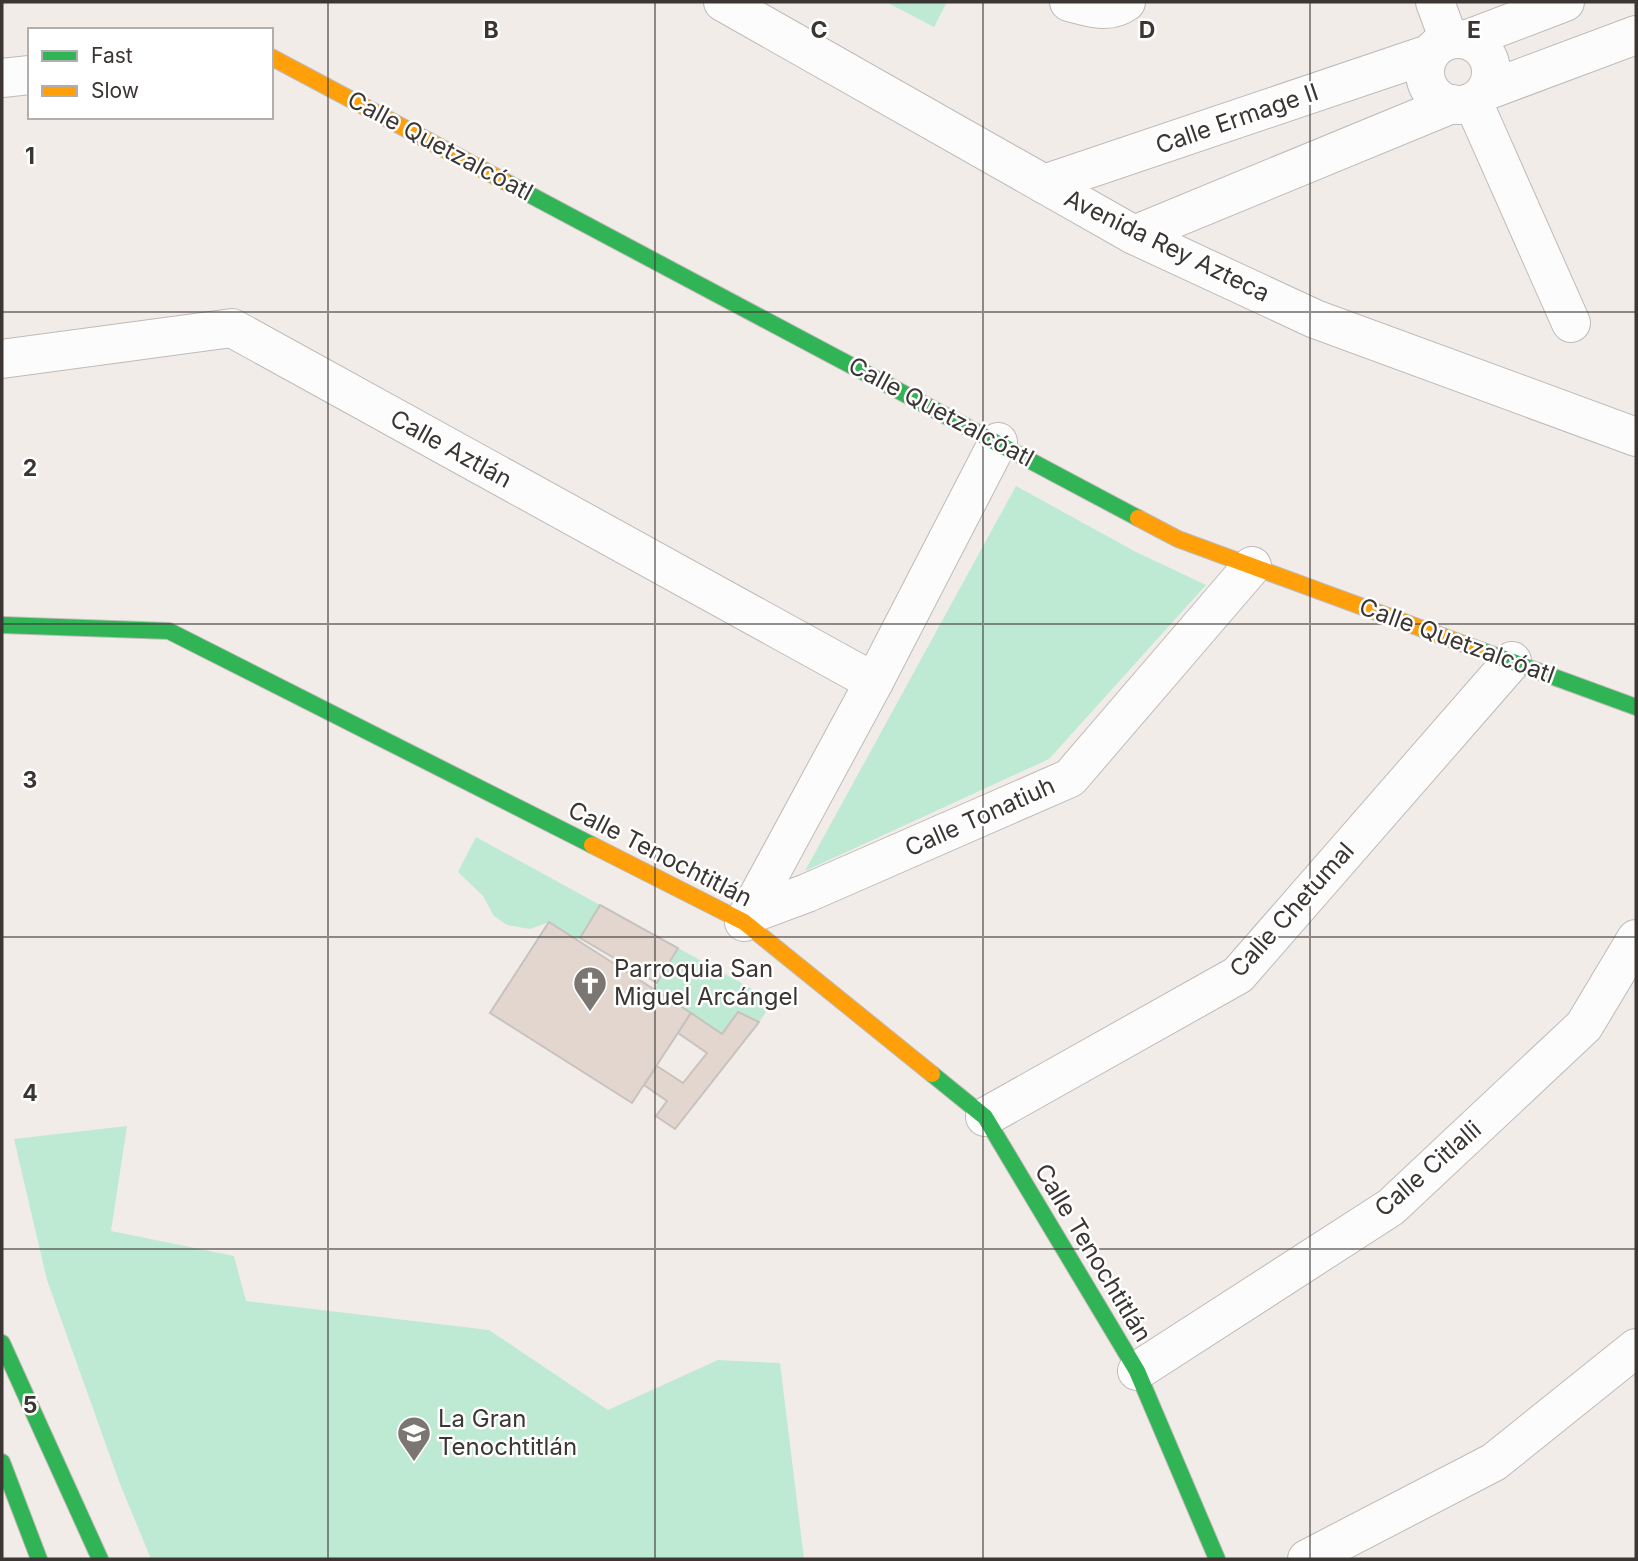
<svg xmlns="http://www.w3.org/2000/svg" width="1638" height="1561" viewBox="0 0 1638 1561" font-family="Inter,sans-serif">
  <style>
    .green { fill: #bee9d3 }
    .building { fill: #e3d6ce; stroke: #c7c2bf; stroke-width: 2 }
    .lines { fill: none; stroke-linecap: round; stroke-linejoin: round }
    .street-casing { stroke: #bfbab8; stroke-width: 40 }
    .fast-casing { stroke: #bfbab8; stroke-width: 18 }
    .slow-casing { stroke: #bfbab8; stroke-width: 18 }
    .street { stroke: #fdfcfc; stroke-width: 38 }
    .fast { stroke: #30b455; stroke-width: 16 }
    .slow { stroke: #ff9f0a; stroke-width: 16 }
    .grid { fill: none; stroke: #3b3633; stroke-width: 2; stroke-opacity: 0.55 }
    .labels { text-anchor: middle; stroke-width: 5; stroke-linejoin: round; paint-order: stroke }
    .street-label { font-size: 24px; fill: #3b3633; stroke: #fff }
    .poi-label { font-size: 24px; fill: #3b3633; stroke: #fff; text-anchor: start }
    .grid-label { font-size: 23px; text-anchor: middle; font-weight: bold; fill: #3b3633; stroke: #fff; stroke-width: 5; stroke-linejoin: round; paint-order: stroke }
  </style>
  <rect width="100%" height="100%" fill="#f2ece8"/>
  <g class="green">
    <polygon points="886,2 947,2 934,27"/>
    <polygon points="1016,486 1136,552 1206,585 1049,759 805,871"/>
    <polygon points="476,837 600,905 577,941 549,922 530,929 507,925 494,916 483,896 458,872"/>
    <polygon points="678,948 774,1001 759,1022 722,1034 654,990"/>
    <polygon points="127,1126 111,1231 234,1256 246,1301 489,1330 608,1410 718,1360 780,1363 804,1559 151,1559 120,1484 47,1280 14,1139"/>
  </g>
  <g class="building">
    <polygon points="600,905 678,948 657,983 580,938"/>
    <polygon points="549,922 691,1013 632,1103 490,1013"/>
    <polygon points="738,1012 759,1022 675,1129 656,1116 667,1101 644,1085 657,1066 683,1083 707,1053 678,1033 691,1013 722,1034"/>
  </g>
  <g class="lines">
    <g class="street-casing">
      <g id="street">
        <polyline points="723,2 1134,235 1315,319 1636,437"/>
        <path d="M1069,2c20,5 39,13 57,0"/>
        <polyline points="1435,2 1449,40"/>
        <circle cx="1458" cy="72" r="33"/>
        <polyline points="1468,39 1565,2"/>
        <polyline points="2,78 30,75"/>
        <polyline points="1486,91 1636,35"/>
        <polyline points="1473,102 1571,323"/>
        <polyline points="1044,184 1429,54"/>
        <polyline points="1134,235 1452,104"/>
        <polyline points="2,359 232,328 874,682"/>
        <polyline points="748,915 807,893 1070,778 1252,566"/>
        <polyline points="744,922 874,682 998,442"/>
        <polyline points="985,1117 1238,975 1512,661"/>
        <polyline points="1137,1371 1391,1207 1584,1026 1636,939"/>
        <polyline points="1307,1559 1494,1462 1636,1348"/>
      </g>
    </g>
    <g class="fast-casing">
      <g id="fast">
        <polyline points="504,181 1138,518"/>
        <polyline points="2,625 169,631 592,845"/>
        <polyline points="1480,650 1636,707"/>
        <polyline points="932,1074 985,1117 1137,1371 1217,1559"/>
        <polyline points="2,1343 100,1559"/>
        <polyline points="2,1462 39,1559"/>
      </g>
    </g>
    <g class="slow-casing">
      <g id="slow">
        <polyline points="271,57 504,181"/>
        <polyline points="1138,518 1178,539 1480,650"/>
        <polyline points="592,845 744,922 932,1074"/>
      </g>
    </g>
    <use href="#street" class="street"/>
    <use href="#fast" class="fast"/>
    <use href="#slow" class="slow"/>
  </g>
  <path class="grid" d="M328,2v1557M655,2v1557M983,2v1557M1310,2v1557M2,312h1634M2,624h1634M2,937h1634M2,1249h1634"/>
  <defs>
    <g id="church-pin" transform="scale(1.75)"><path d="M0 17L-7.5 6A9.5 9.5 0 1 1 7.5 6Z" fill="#7b7672" stroke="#fff"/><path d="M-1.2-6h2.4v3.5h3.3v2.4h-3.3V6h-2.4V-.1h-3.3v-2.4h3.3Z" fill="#fff"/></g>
    <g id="school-pin" transform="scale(1.75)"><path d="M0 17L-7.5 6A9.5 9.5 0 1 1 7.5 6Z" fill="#7b7672" stroke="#fff"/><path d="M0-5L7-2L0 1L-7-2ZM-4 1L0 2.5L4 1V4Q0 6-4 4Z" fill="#fff"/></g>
  </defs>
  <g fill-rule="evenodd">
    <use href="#church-pin" x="590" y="983"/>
    <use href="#school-pin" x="414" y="1433"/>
  </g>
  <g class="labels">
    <g class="street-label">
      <text transform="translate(1237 119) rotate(-19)" y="8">Calle Ermage II</text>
      <text transform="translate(440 146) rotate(28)" y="8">Calle Quetzalcóatl</text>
      <text transform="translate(1167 246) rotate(26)" y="8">Avenida Rey Azteca</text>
      <text transform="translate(941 412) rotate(28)" y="8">Calle Quetzalcóatl</text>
      <text transform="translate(451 449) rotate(29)" y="8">Calle Aztlán</text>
      <text transform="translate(1457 641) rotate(20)" y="8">Calle Quetzalcóatl</text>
      <text transform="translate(980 817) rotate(-24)" y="8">Calle Tonatiuh</text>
      <text transform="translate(660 854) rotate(27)" y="8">Calle Tenochtitlán</text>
      <text transform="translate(1292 910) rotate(-48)" y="8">Calle Chetumal</text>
      <text transform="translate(1428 1169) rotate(-41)" y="8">Calle Citlalli</text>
      <text transform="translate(1093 1253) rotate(59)" y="8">Calle Tenochtitlán</text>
    </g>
    <g class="poi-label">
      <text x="614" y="977">Parroquia San<tspan x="614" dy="28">Miguel Arcángel</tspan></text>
      <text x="438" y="1427">La Gran<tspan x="438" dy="28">Tenochtitlán</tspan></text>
    </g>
  </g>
  <g class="grid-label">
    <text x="491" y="38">B</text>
    <text x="819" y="38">C</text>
    <text x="1147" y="38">D</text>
    <text x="1474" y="38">E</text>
    <text x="30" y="164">1</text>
    <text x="30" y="476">2</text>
    <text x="30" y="788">3</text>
    <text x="30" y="1101">4</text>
    <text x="30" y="1413">5</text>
  </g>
  <rect width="1638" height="1561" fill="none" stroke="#3b3633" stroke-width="7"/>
  <rect x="28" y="28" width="245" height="91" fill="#ffffff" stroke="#b1afad" stroke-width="2"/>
  <rect x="42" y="51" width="35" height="10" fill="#30b455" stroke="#b1afad" stroke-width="2"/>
  <text x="91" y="63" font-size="21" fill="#3b3633">Fast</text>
  <rect x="42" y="86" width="35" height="10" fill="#ff9f0a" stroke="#b1afad" stroke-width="2"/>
  <text x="91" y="98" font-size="21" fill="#3b3633">Slow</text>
</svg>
